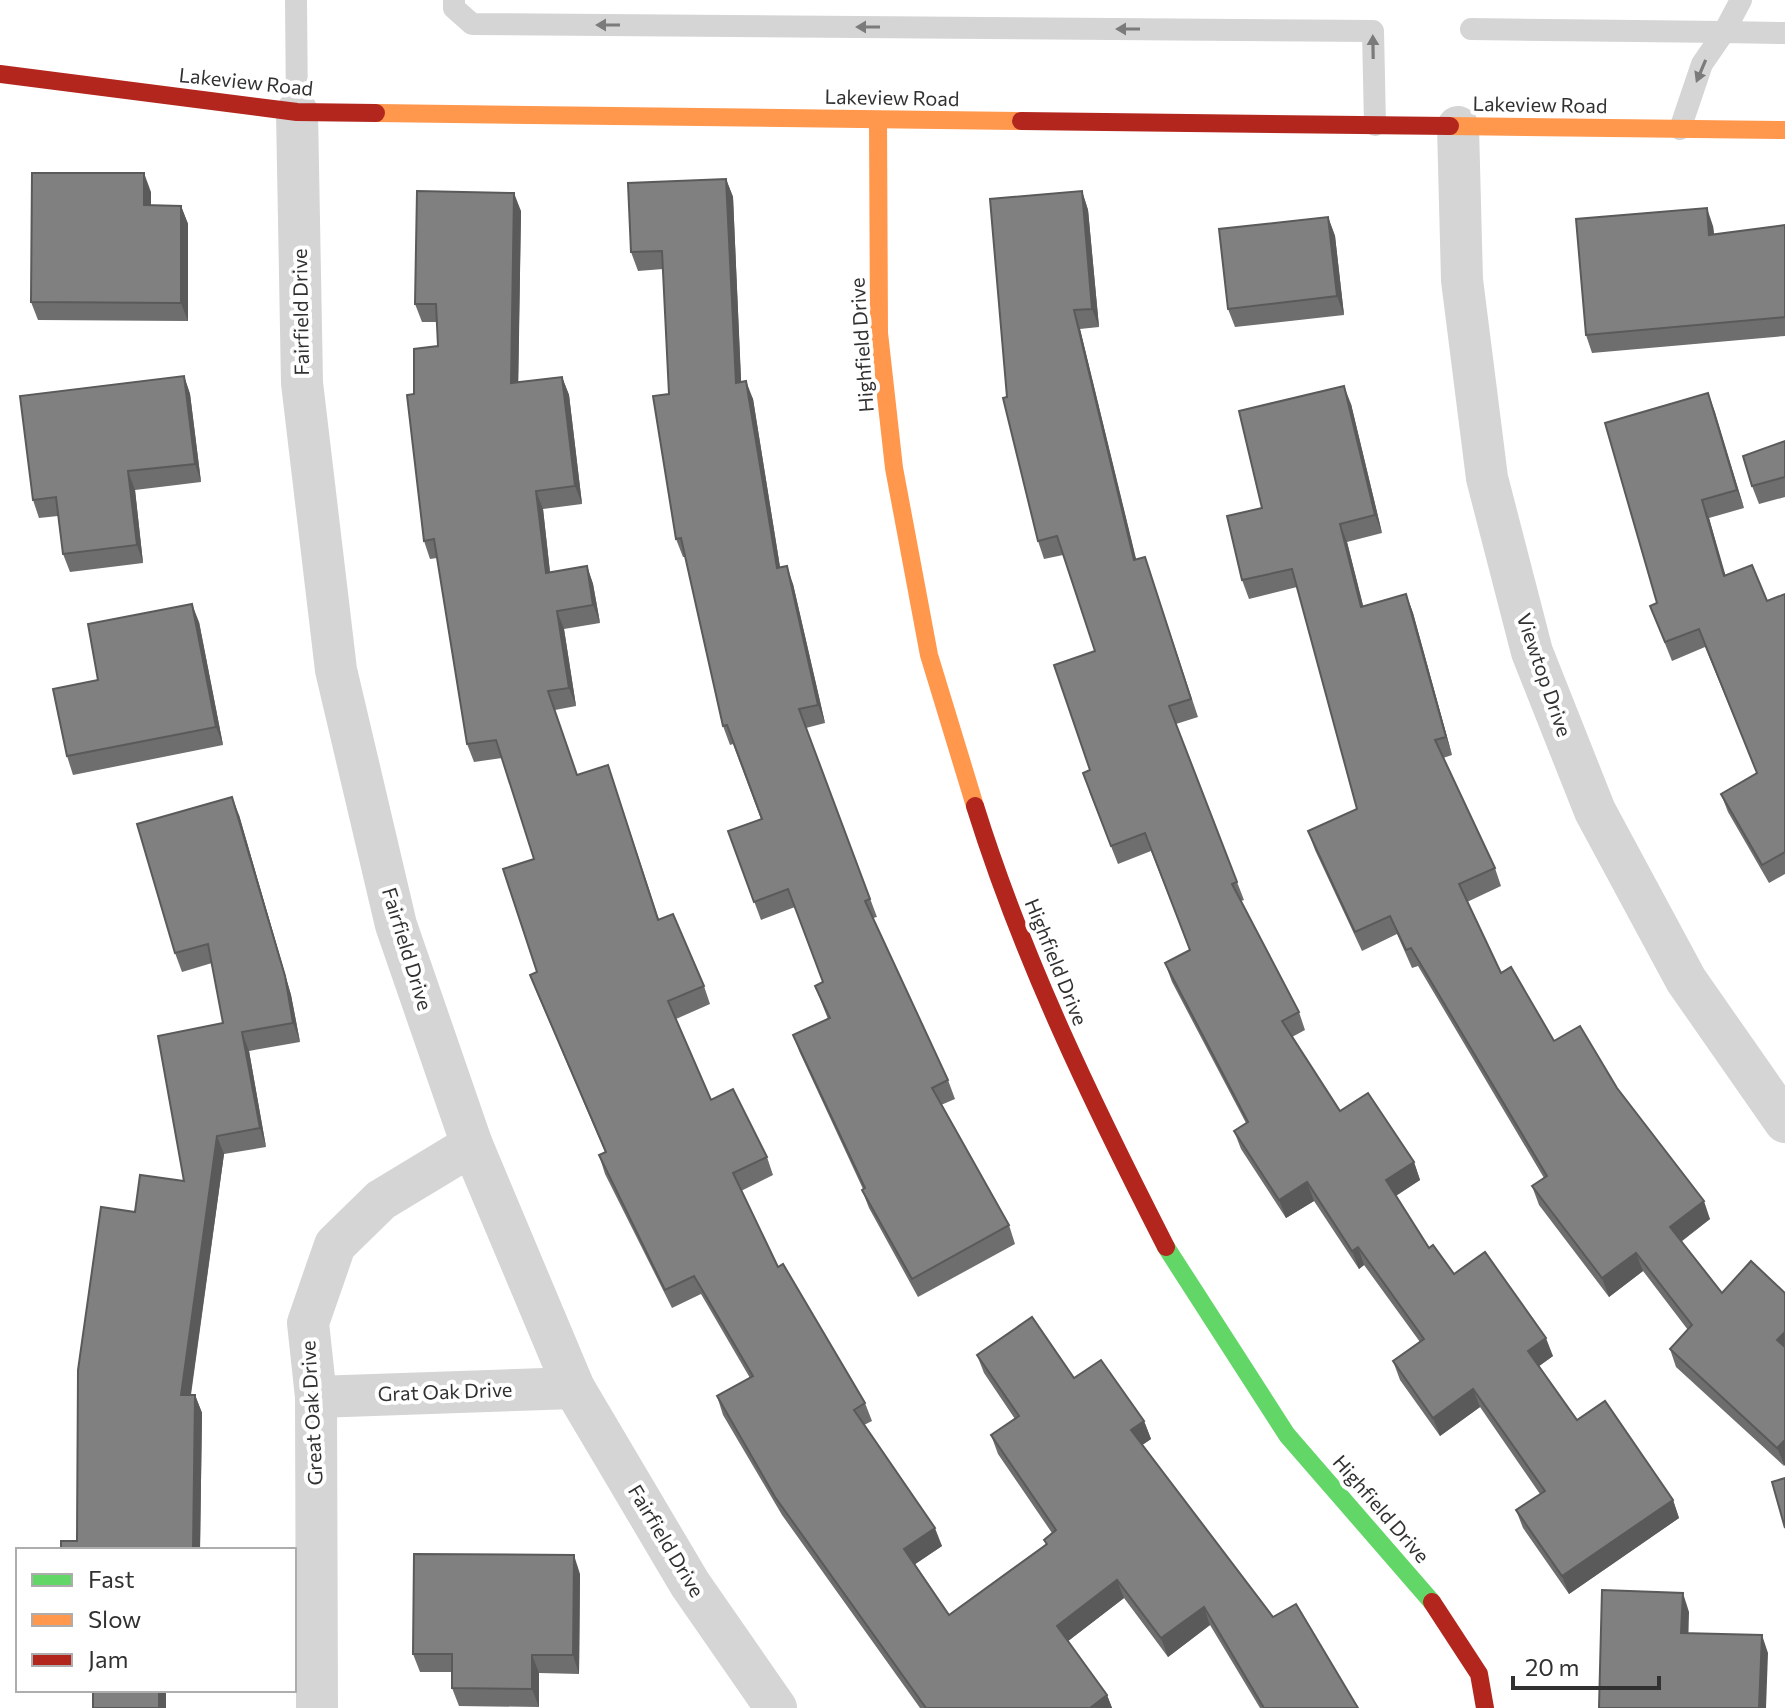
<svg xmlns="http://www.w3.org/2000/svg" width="1785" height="1708" viewBox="0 0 1785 1708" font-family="Commissioner,sans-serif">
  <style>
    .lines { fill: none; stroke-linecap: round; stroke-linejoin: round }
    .lane { stroke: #d5d5d5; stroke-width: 22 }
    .street { stroke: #d5d5d5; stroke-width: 42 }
    .fast { stroke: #63d668; stroke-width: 18 }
    .slow { stroke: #ff974d; stroke-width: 18 }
    .jam { stroke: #b3261e; stroke-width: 18 }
    .wall { fill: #6e6e6e }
    .shaded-wall { fill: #5a5a5a }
    .building { fill: #808080; stroke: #5a5a5a; stroke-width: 2 }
    .oneway { fill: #7b7b7b }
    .labels { text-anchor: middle; stroke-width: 8; stroke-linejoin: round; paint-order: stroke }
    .street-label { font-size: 20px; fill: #313131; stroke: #fff }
  </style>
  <rect width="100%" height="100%" fill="#fff"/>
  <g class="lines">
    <g class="lane">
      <polyline points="296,0 297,112"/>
      <polyline points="454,0 454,8 472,24 1373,31 1375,125"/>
      <polyline points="1471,29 1724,32 1741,0"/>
      <polyline points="1680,129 1702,64 1724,32 1785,33"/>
    </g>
    <g class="street">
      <polyline points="297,112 302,383 336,670 396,925 472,1145 574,1388 690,1584 776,1708"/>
      <polyline points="1458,127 1462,280 1487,478 1532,652 1595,811 1686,980 1785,1122"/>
      <polyline points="316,1397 574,1388"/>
      <polyline points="317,1708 316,1397 308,1323 335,1245 381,1200 472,1145"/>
    </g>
    <polyline class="fast" points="1166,1247 1287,1435 1432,1602"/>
    <g class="slow">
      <polyline points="376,113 1021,121"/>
      <polyline points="878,120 879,333 894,468 929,655 975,806"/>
      <polyline points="1450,126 1785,130"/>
    </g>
    <g class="jam">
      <polyline points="0,74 297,112 376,113"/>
      <polyline points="1021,121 1450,126"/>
      <path d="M975,806c48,154 118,298 191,441"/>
      <polyline points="1432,1602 1479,1674 1485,1708"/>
    </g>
  </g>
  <g class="wall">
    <polygon points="726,179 733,197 741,382 753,399 780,567 793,584 825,723 806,728 877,917 873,918 948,1080 955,1099 941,1105 1009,1225 1015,1244 918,1297 869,1208 862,1190 863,1189 800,1053 793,1035 828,1019 815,986 823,982 795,907 761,920 728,831 761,819 733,744 730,745 723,726 685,557 683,557 676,539 663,269 638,271 631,252"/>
    <polygon points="1082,191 1088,210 1099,327 1080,329 1136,560 1151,575 1198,717 1176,724 1237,882 1244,900 1241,901 1299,1012 1305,1030 1292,1037 1340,1111 1414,1162 1420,1180 1396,1196 1429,1248 1454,1274 1553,1356 1539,1366 1577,1420 1673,1500 1679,1518 1569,1594 1523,1528 1516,1510 1540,1494 1480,1407 1440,1436 1400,1380 1393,1361 1420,1342 1364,1265 1359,1269 1314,1201 1286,1218 1241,1149 1234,1131 1246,1123 1172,982 1165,963 1190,950 1151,851 1118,864 1089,791 1095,651 1063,555 1044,559 1038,541 1007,397"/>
    <polygon points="151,192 151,205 181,206 188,224 188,321 38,320 31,302"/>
    <polygon points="521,211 518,382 562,377 569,395 582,504 543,509 550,572 587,566 593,584 600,623 564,629 576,706 555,710 577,775 608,765 659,919 704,986 710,1004 676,1019 711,1100 767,1157 773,1175 741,1191 778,1267 865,1403 872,1421 864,1425 942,1546 915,1564 949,1615 1046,1545 1044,1540 1052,1533 998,1454 991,1435 1015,1419 984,1373 977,1355 1074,1378 1144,1421 1151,1439 1142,1445 1273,1617 1358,1708 1260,1708 1210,1625 1168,1657 1124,1598 1068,1641 1107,1695 1112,1708 920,1708 782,1515 723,1415 717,1396 750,1378 701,1294 672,1308 605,1174 599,1155 605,1152 537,993 530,975 537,972 534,859 502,758 474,762 467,744 437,558 430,559 424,541 414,394 438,346 437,322 422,322 415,304"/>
    <polygon points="1328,217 1335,236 1344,315 1235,327 1228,309"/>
    <polygon points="1785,225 1785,336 1592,353 1586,335 1713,226 1714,234"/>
    <polygon points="184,376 190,394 201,482 135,490 143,563 70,572 63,554 58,516 39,518 33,500"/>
    <polygon points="1708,393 1744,508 1709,518 1725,576 1767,601 1785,594 1785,874 1769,883 1728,812 1721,794 1757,773 1705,647 1672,661 1650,606 1657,603"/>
    <polygon points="1351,404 1382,533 1347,542 1363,606 1406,594 1413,613 1452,755 1443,758 1495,868 1501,886 1467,902 1501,973 1554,1041 1617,1088 1710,1219 1681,1242 1722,1293 1784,1466 1676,1367 1670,1349 1688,1330 1643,1271 1609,1297 1539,1205 1532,1186 1544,1178 1418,966 1412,968 1397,934 1362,951 1315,850 1308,831 1357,809 1297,587 1249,599 1242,580 1262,508"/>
    <polygon points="1785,441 1785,497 1759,504 1752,486"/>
    <polygon points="199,622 223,745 73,775 67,756 98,680"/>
    <polygon points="239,815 291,995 300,1042 249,1051 266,1147 224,1154 191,1395 195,1395 202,1413 200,1550 61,1550 77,1541 135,1212 184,1181 223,1023 212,963 182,972 175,953"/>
    <polygon points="580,1574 579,1674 539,1673 539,1707 459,1706 452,1688 452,1672 420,1672 413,1654"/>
  </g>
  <g class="shaded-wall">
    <polygon points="144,173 151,192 151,223 144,205"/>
    <polygon points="726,179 733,197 742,401 736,383"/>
    <polygon points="1082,191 1088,210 1099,327 1092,309"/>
    <polygon points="514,193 521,211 518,401 511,383"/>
    <polygon points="181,206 188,224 188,321 181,303"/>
    <polygon points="1707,208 1713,226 1716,253 1709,235"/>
    <polygon points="1328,217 1335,236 1344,315 1337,296"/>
    <polygon points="1074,310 1080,329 1141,579 1134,560"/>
    <polygon points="184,376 190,394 201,482 195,464"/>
    <polygon points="562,377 569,395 582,504 575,486"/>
    <polygon points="746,381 753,399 783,586 777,568"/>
    <polygon points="1344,386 1351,404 1382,533 1375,515"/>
    <polygon points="1708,393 1715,412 1744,508 1737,490"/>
    <polygon points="128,471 135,490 143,563 137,545"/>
    <polygon points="536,491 543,509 552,591 546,573"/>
    <polygon points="1702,500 1709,518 1731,594 1724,576"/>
    <polygon points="1340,524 1347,542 1368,625 1361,607"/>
    <polygon points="587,566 593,584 600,623 593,605"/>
    <polygon points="787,566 793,584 825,723 818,705"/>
    <polygon points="1406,594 1413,613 1452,755 1446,737"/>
    <polygon points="192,604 199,622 223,745 216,727"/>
    <polygon points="557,611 564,629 576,706 569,688"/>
    <polygon points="232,797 239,815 291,995 300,1042 293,1023"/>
    <polygon points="242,1032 249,1051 266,1147 260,1128"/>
    <polygon points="217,1136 224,1154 188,1413 181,1395"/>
    <polygon points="1414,1162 1420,1180 1392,1198 1386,1180"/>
    <polygon points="1307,1182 1314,1201 1286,1218 1279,1200"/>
    <polygon points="1704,1201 1710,1219 1676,1245 1670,1227"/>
    <polygon points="1358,1247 1364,1265 1359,1269 1352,1251"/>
    <polygon points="1636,1253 1643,1271 1609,1297 1602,1278"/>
    <polygon points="1785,1332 1785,1358 1777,1340"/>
    <polygon points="1546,1338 1553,1356 1535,1369 1528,1351"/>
    <polygon points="1473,1389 1480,1407 1440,1436 1433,1418"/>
    <polygon points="195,1395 202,1413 200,1550 193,1550"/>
    <polygon points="1144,1421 1151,1439 1138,1448 1131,1430"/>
    <polygon points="1785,1440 1785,1465 1784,1466 1777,1448"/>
    <polygon points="1673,1500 1679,1518 1569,1594 1562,1576"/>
    <polygon points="935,1528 942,1546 911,1567 904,1549"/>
    <polygon points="574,1555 580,1574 579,1674 573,1655"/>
    <polygon points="1117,1580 1124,1598 1063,1645 1057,1626"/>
    <polygon points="1683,1593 1689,1612 1688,1651 1681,1633"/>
    <polygon points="1204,1607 1210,1625 1168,1657 1161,1638"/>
    <polygon points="1762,1635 1768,1653 1766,1708 1759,1708"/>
    <polygon points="532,1655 539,1673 539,1707 532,1689"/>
    <rect x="159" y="1690" width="7" height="18"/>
    <polygon points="1107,1695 1112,1708 1090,1708"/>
  </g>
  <g class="building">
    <polygon points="32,173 144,173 144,205 181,206 181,303 31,302"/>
    <polygon points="726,179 736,383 746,381 777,568 787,566 818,705 799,709 870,899 865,901 948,1080 932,1088 1009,1225 912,1279 862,1190 865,1188 793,1035 830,1018 815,986 823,982 788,889 754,902 728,831 762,819 727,725 723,726 681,538 676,539 653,396 669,394 662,251 631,252 628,183"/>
    <polygon points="417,191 514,193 511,383 562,377 575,486 536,491 546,573 587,566 593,605 557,611 569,688 548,691 577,775 608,765 658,920 673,914 704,986 668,1001 711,1100 733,1089 767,1157 733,1173 778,1267 783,1264 865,1403 854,1410 935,1528 904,1549 949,1615 1047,1544 1044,1540 1056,1530 991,1435 1019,1416 977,1355 1032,1317 1074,1378 1101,1360 1144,1421 1131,1430 1273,1617 1296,1604 1358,1708 1264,1708 1204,1607 1161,1638 1117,1580 1057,1626 1107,1695 1090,1708 926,1708 775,1497 717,1396 753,1376 694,1276 665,1290 599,1155 606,1152 530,975 537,972 503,869 534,859 496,740 467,744 434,539 424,541 407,395 414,394 414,349 438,346 436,304 415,304"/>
    <polygon points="1082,191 1092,309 1074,310 1134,560 1145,557 1191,699 1169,706 1237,882 1232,884 1299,1012 1282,1021 1340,1111 1368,1093 1414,1162 1386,1180 1429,1248 1433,1245 1454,1274 1485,1252 1546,1338 1528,1351 1577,1420 1605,1401 1673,1500 1562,1576 1516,1510 1545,1491 1473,1389 1433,1418 1393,1361 1424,1339 1358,1247 1352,1251 1307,1182 1279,1200 1234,1131 1248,1122 1165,963 1190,950 1145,833 1111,846 1083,773 1090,770 1054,665 1095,651 1057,536 1038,541 1003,398 1007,397 990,199"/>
    <polygon points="1707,208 1709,235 1785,225 1785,317 1586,335 1576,219"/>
    <polygon points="1328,217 1337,296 1228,309 1219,229"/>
    <polygon points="184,376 195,464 128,471 137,545 63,554 56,497 33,500 20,396"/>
    <polygon points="1344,386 1375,515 1340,524 1361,607 1406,594 1446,737 1435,740 1495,868 1459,884 1501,973 1511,967 1554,1041 1580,1026 1617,1088 1704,1201 1670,1227 1722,1293 1751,1261 1785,1293 1785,1332 1777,1340 1785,1347 1785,1440 1777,1448 1670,1349 1692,1325 1636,1253 1602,1278 1532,1186 1547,1176 1411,948 1406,950 1390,916 1355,932 1308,831 1357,809 1292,569 1242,580 1227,516 1262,508 1239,411"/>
    <polygon points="1708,393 1737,490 1702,500 1724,576 1752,565 1767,601 1785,594 1785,852 1762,865 1721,794 1757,773 1699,629 1665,642 1650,606 1657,603 1605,423"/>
    <polygon points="1785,441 1785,477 1752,486 1743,456"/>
    <polygon points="192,604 216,727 67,756 53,689 98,680 88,624"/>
    <polygon points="232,797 285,976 293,1023 242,1032 260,1128 217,1136 181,1395 195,1395 193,1550 61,1550 61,1541 77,1541 78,1370 101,1207 135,1212 140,1175 184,1181 158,1036 223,1023 208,944 175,953 137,824"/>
    <polygon points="1785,1478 1785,1528 1772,1482"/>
    <polygon points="414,1554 574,1555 573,1655 532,1655 532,1689 452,1688 452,1654 413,1654"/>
    <polygon points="1602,1590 1683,1593 1681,1633 1762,1635 1759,1708 1599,1708"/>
    <rect x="93" y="1690" width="66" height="18"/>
  </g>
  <defs><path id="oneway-solid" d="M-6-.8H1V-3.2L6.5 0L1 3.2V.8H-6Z" transform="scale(2)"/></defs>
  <g class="oneway">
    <use href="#oneway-solid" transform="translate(608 25) rotate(-180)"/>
    <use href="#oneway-solid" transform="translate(868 27) rotate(-180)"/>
    <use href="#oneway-solid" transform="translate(1128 29) rotate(-180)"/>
    <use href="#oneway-solid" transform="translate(1373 47) rotate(-91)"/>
    <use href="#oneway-solid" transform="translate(1701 71) rotate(113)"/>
  </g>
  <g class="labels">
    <g class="street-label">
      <text transform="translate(246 82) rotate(6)" y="7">Lakeview Road</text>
      <text transform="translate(892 98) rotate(1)" y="7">Lakeview Road</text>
      <text transform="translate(1540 105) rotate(1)" y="7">Lakeview Road</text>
      <text transform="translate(301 312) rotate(-91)" y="7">Fairfield Drive</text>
      <text transform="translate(862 345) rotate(-94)" y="7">Highfield Drive</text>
      <text transform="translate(1544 675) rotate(71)" y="7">Viewtop Drive</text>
      <text transform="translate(407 949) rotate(73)" y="7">Fairfield Drive</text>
      <text transform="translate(1056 962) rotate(68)" y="7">Highfield Drive</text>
      <text transform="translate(445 1392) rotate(-2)" y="7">Grat Oak Drive</text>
      <text transform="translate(312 1413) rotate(-93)" y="7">Great Oak Drive</text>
      <text transform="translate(1381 1509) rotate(49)" y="7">Highfield Drive</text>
      <text transform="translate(666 1541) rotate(59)" y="7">Fairfield Drive</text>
    </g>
  </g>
  <rect x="16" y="1548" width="280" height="144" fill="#ffffff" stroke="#adadad" stroke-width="2"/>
  <rect x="32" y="1574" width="40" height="12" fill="#63d668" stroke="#adadad" stroke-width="2"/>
  <text x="88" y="1588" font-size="24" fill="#313131">Fast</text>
  <rect x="32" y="1614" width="40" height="12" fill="#ff974d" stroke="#adadad" stroke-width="2"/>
  <text x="88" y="1628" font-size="24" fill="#313131">Slow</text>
  <rect x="32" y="1654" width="40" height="12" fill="#b3261e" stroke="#adadad" stroke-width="2"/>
  <text x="88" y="1668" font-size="24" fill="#313131">Jam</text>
  <path d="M1513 1676v12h146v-12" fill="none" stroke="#313131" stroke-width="4"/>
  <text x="1525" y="1676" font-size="24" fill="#313131" stroke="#ffffff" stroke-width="6" paint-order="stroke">20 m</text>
</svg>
